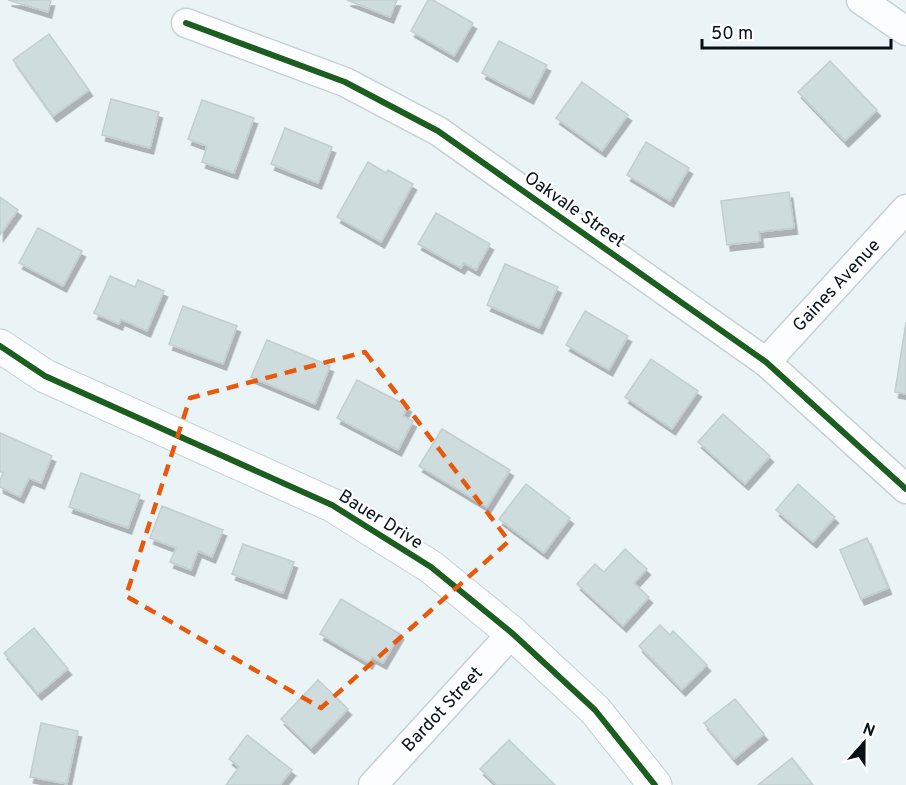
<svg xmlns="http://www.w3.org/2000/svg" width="906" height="785" viewBox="0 0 906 785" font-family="Overpass,sans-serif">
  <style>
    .building { fill: #cfdcdd; stroke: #c2cecf; stroke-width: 1.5; filter: url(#shadow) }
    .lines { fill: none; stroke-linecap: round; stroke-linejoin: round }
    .street-casing { stroke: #c6d1d5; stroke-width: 31 }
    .secondary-casing { stroke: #c6d1d5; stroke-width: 35 }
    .street { stroke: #fcfdfe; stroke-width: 28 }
    .secondary { stroke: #fcfdfe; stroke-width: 33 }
    .cycleway-casing { stroke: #fff; stroke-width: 10 }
    .cycleway { stroke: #1b5e20; stroke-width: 6 }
    .marked { fill: none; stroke: #e8590c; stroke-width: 4.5; stroke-dasharray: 12 8; stroke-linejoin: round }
    .labels { text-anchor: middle; stroke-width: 4.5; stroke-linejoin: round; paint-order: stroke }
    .street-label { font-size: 18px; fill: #041217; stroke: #fff }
  </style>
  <defs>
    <filter id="shadow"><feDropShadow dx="3.5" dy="6" stdDeviation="0" flood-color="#0004"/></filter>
  </defs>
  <rect width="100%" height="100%" fill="#eaf3f6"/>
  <g class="building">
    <polygon points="8,0 51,0 48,12"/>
    <polygon points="347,0 397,0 390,17"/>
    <polygon points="428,0 433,0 473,23 454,56 411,31"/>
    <polygon points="49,34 89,90 53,116 13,60"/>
    <polygon points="499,41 547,65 530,98 482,73"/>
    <polygon points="830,61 877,110 845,141 798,92"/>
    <polygon points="582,82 628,115 602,151 556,118"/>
    <polygon points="111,99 159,112 150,148 102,135"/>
    <polygon points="202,100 254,118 234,173 202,162 207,146 188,139"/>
    <polygon points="285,128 332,147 318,183 271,164"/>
    <polygon points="646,142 689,168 670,201 627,175"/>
    <polygon points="368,162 386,173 388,170 413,184 381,242 337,217"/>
    <polygon points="789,192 794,228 759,232 760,241 727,245 721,201"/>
    <polygon points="0,197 18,210 0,235"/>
    <polygon points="436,213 490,244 476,270 464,263 461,268 418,244"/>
    <polygon points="38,228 82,251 63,286 19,263"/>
    <polygon points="505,264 558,287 539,328 487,305"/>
    <polygon points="110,276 135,287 138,280 164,291 147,331 121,319 119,324 94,313"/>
    <polygon points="183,306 237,326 223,364 169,344"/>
    <polygon points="585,311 628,336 609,370 566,345"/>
    <polygon points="906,322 906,394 895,392"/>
    <polygon points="267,340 330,366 315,404 251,377"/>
    <polygon points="651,359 698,391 672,429 625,397"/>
    <polygon points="357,380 408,406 403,416 413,421 398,450 337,418"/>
    <polygon points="723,414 770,456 745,484 698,442"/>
    <polygon points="442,429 510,470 487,507 419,466"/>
    <polygon points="0,433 52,456 41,483 29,478 20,497 0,487 0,480 3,473 0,471"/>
    <polygon points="81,473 140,495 128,528 69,507"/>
    <polygon points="526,484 570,518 544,553 499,519"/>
    <polygon points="798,484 835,517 813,542 776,510"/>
    <polygon points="162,506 223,530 212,557 198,551 191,570 170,562 176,548 150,538"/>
    <polygon points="867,538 888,588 861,599 840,550"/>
    <polygon points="243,544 294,562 283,593 232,574"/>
    <polygon points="625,549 647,569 634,583 649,597 623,626 577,584 595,564 604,572"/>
    <polygon points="341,599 400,634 383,663 372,657 369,663 320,634"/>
    <polygon points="660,625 670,635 673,631 707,665 682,690 639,646"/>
    <polygon points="34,628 68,669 38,694 4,653"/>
    <polygon points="318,680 348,709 311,748 281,719"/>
    <polygon points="735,699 764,734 734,759 704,723"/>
    <polygon points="41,723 78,731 67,784 30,777"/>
    <polygon points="247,735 292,770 280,785 226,785 239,767 229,759"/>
    <polygon points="509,740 555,785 497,785 480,769"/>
    <polygon points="792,758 813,785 758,785"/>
  </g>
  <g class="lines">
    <g class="street-casing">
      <g id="street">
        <polyline points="861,0 906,31"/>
        <polyline points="186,23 345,82 438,131 766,362 906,489"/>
        <polyline points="766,362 906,209"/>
        <polyline points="373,785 512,633"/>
      </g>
    </g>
    <g class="secondary-casing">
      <polyline id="secondary" points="0,346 45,376 332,505 431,567 512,633 595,710 655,785"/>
    </g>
    <use href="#street" class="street"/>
    <use href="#secondary" class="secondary"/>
    <g class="cycleway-casing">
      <g id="cycleway">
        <polyline points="186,23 345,82 438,131 766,362 906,489"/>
        <polyline points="0,346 45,376 332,505 431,567 512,633 595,710 655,785"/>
      </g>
    </g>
    <use href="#cycleway" class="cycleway"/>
  </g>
  <path class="marked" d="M365,352l144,189 -188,167 -195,-112 64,-198z"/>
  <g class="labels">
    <g class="street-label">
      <text transform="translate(575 209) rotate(35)" y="6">Oakvale Street</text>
      <text transform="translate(836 285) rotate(-47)" y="6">Gaines Avenue</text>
      <text transform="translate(381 519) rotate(32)" y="6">Bauer Drive</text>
      <text transform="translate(442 709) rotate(-47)" y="6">Bardot Street</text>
    </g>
  </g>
  <g transform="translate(864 743) rotate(21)" stroke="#ffffff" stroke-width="4.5" paint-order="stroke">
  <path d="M0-4.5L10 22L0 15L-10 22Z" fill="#041217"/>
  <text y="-9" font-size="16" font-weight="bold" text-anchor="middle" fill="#041217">N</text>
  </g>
  <path d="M702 39v9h189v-9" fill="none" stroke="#041217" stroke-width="3"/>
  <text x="711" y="39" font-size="18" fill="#041217" stroke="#ffffff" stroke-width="4.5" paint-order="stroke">50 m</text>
</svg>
